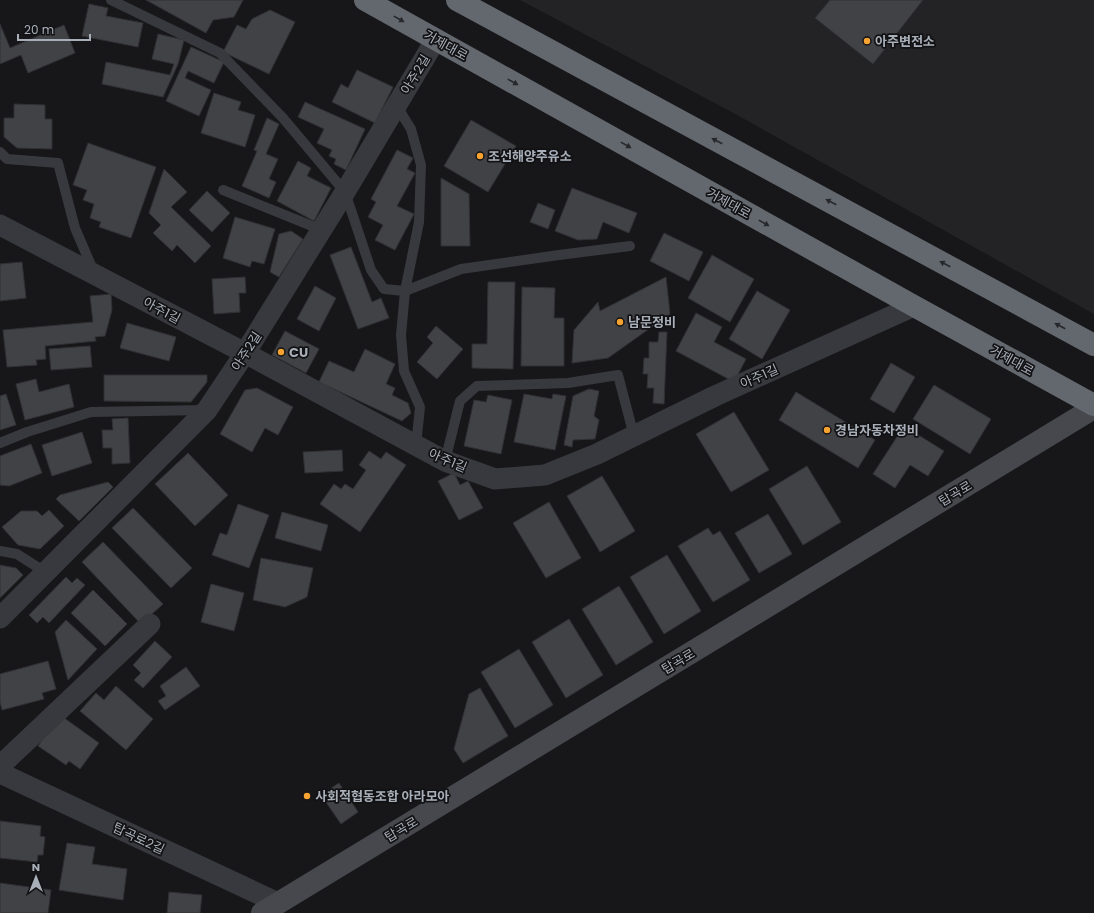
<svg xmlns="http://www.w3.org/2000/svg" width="1094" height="913" viewBox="0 0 1094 913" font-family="Poppins,'Noto Sans KR',sans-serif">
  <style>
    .built { fill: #232326 }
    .building { fill: #414246; stroke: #313135 }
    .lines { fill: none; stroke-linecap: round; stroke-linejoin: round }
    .lane { stroke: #38393e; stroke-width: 10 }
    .street { stroke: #38393e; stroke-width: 21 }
    .secondary { stroke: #46484e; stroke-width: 22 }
    .highway { stroke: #63686f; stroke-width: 22 }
    .oneway { fill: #26282b }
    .poi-dot { fill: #f6a332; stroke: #121214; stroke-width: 1.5 }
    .labels { text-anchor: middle; stroke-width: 3.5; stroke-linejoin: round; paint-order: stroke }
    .poi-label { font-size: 13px; font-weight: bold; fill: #a8afb9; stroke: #121214; text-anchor: start }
    .street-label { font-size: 13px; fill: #a8afb9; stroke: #121214 }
  </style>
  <rect width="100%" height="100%" fill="#171719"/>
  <polygon class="built" points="520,0 1094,0 1094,314 728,110"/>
  <g class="building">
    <polygon points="146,0 243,0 234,17 213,20 206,33"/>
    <polygon points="830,0 923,0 873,64 815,18"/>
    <polygon points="89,4 108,8 106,16 143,23 138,47 82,36"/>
    <polygon points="270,10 295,22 269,74 223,52 237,25 246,29 252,19"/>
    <polygon points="0,24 10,48 64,25 75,53 28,73 21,55 0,64"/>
    <polygon points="158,34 184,40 178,64 163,97 102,84 106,62 170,75 174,64 152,59"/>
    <polygon points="191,47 224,62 214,83 188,71 185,78 211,90 199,116 166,101"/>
    <polygon points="357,70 393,87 375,123 332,102 341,84 348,88"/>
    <polygon points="214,93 241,102 238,110 255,115 245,147 201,133"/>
    <polygon points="305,102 365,129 346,170 334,164 336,159 329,156 332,150 317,143 324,129 298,117"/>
    <polygon points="14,104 45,105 45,119 52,119 52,149 17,148 4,137 4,118 14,118"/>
    <polygon points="267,118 279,124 266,154 278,159 269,179 276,182 269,198 242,186 257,151 254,150"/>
    <polygon points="471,120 516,146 488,192 444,166"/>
    <polygon points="88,143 156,167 131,238 99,227 101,222 90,218 94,204 83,200 87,190 73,185"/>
    <polygon points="397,150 413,158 407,169 415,173 397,206 414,214 395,250 375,240 383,225 368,217 376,202 371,199"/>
    <polygon points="298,161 311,168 307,176 331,188 314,221 277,201"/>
    <polygon points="164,169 187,192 171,207 211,246 195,263 177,245 172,251 153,233 161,225 149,213"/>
    <polygon points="441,178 469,194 470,246 441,246"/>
    <polygon points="572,188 637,213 629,233 603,222 597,239 578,240 555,231"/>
    <polygon points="207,191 230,213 212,232 189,210"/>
    <polygon points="538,203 555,210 548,229 530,222"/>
    <polygon points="235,217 275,229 264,264 252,261 250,267 223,258"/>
    <polygon points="291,231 303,239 279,277 270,272 279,234"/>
    <polygon points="664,233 703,252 689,281 650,261"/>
    <polygon points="351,247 372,302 381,298 389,318 358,329 330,255"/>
    <polygon points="712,255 754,279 730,322 688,298"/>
    <polygon points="22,262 26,298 0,301 0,264"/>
    <polygon points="245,277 246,293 239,293 240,312 214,314 212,279"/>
    <polygon points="666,277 670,314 608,358 572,363 574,330 598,302 600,311"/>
    <polygon points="488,282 515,282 513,369 472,368 472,344 487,344"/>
    <polygon points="315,286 336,298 319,331 297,319"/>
    <polygon points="522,287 555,288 554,318 564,318 564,366 521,366"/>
    <polygon points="757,291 790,310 762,359 729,339"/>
    <polygon points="111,294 112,310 105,336 95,337 96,341 45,346 46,359 36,360 37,365 7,367 3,330 93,322 90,296"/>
    <polygon points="696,313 722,327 714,342 746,359 734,382 676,351"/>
    <polygon points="127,323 176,337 169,361 120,348"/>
    <polygon points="436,326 463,349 437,379 417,362 433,343 427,337"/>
    <polygon points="285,331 319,349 306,373 272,355"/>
    <polygon points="659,332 667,332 664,404 653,403 654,388 647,388 648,374 643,374 644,358 649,358 649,342 658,342"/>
    <polygon points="90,346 92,367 51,370 49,349"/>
    <polygon points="365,349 395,364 386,384 395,388 392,395 408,403 411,413 402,421 319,382 329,361 354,372"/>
    <polygon points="891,363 915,377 894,413 870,399"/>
    <polygon points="104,375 207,375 207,382 191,402 104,401"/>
    <polygon points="36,379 39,392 69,384 74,407 25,420 16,384"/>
    <polygon points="934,385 991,419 970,454 913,419"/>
    <polygon points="257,388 293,407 278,435 265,428 252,452 220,434 245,390"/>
    <polygon points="589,389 599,391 594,416 599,420 595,439 573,440 572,447 564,445 573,396"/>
    <polygon points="796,392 875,440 858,468 779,420"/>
    <polygon points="6,394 16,425 0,430 0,396"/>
    <polygon points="524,394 552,399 553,394 566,396 555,450 514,442"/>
    <polygon points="488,395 512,400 501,454 464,446 474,400 486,402"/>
    <polygon points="734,412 769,470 731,492 696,434"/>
    <polygon points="128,418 130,463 112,464 112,448 103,448 102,430 113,430 112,419"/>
    <polygon points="904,426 944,451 928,476 910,465 895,488 873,474"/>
    <polygon points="82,432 92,463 52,476 42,445"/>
    <polygon points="31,444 42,473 9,486 0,485 0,456"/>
    <polygon points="342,450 343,471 305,473 303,452"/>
    <polygon points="369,451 381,459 386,452 406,465 360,532 320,504 334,484 341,489 345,484 353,489 366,470 359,465"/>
    <polygon points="188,453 228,495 195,526 155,484"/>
    <polygon points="807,466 841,522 803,545 769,489"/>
    <polygon points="454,473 460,485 468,481 483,508 459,520 438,481"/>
    <polygon points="602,476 635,531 600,552 567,496"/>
    <polygon points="108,482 113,487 79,521 56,499 60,495"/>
    <polygon points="549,502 581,558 546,578 513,523"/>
    <polygon points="238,504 269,515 249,568 212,555 220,533 227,535"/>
    <polygon points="133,508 192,568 171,588 112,528"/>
    <polygon points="49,510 64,526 40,549 18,545 2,527 21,511 37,511 42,516"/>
    <polygon points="282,512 328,525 321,551 275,538"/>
    <polygon points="768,514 792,554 759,573 735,533"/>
    <polygon points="708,528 713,535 720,531 750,580 713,602 678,546"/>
    <polygon points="103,542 163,604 141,624 82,562"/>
    <polygon points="667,555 701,611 664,634 630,577"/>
    <polygon points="261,558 313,568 307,597 285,607 253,600"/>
    <polygon points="0,565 16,568 23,575 0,598"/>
    <polygon points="66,577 72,583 77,578 85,585 49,623 43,617 37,623 29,615"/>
    <polygon points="211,584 244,593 234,631 201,622"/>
    <polygon points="619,586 653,642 616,665 582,609"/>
    <polygon points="93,590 127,624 105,646 71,613"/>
    <polygon points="569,619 603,675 566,698 532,642"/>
    <polygon points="66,620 97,649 68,680 55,632"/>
    <polygon points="155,641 172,657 143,688 134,680 141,673 133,665"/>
    <polygon points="519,649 553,705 515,728 481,672"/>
    <polygon points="48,661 56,689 42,693 44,699 2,710 0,702 0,674"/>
    <polygon points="186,667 200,686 165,710 158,701 166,696 160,686"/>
    <polygon points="116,686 153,719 126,750 80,711 96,693 104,700"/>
    <polygon points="480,688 508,736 463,763 454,749 469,694"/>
    <polygon points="60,715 99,743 80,769 69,761 66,765 38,746"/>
    <polygon points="339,783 358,812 341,824 321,795"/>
    <polygon points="0,821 41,826 40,836 45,837 43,855 38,855 37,862 0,858"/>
    <polygon points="67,843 95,847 92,864 127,869 123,900 59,890"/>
    <polygon points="0,883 51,890 48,913 0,913"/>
    <polygon points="169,892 202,895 200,913 167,913"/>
  </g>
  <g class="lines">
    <g class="lane">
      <polyline points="111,0 220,53 283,118 345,192 371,270 384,289 405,291 461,269 559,255 630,246"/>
      <polyline points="396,105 411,129 421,165 419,222 405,291 401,335 404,371 420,407 416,445"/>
      <polyline points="0,152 7,159 58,163 75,228 94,272"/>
      <polyline points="223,190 322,230"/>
      <polyline points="0,443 27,432 91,412 205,410"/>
      <polyline points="445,461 460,401 477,386 568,383 618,375 634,436"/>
      <polyline points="0,551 17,554 45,572"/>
    </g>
    <g class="street">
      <polyline points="0,225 245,353 445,461 495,479 545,475 597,454 715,396 914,306"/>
      <polyline points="0,618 207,410 245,353 345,192 436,39"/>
      <polyline points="0,766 150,624"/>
      <polyline points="0,773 278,903"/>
    </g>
    <polyline class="secondary" points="262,913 1094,408"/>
    <g class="highway">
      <polyline points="365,0 914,306 1094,405"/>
      <polyline points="457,0 1094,345"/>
    </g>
  </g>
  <defs><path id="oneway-solid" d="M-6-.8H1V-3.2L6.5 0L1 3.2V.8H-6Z"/></defs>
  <g class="oneway">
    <use href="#oneway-solid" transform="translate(399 19) rotate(29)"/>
    <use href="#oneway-solid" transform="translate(513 82) rotate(29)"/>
    <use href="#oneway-solid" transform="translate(717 141) rotate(-152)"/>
    <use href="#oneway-solid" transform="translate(626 145) rotate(29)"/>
    <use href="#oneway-solid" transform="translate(831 202) rotate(-152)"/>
    <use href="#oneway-solid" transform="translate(764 223) rotate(29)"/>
    <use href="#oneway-solid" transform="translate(945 264) rotate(-152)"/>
    <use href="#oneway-solid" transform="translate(1060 326) rotate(-152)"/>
  </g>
  <g class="poi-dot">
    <circle cx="867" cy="41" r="4"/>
    <circle cx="480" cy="156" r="4"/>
    <circle cx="620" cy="322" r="4"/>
    <circle cx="281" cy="352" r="4"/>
    <circle cx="827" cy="430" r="4"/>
    <circle cx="307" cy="796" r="4"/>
  </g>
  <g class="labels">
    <g class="poi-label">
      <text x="875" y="46">아주변전소</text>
      <text x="488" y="161">조선해양주유소</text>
      <text x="628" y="327">남문정비</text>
      <text x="289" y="357">CU</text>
      <text x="835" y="435">경남자동차정비</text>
      <text x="315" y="801">사회적협동조합 아라모아</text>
    </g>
    <g class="street-label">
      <text transform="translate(446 45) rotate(29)" y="5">거제대로</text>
      <text transform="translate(415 74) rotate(-59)" y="5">아주2길</text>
      <text transform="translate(729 203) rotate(29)" y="5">거제대로</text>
      <text transform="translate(162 310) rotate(28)" y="5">아주1길</text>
      <text transform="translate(246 351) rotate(-57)" y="5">아주2길</text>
      <text transform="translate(1012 360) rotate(29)" y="5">거제대로</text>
      <text transform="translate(759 376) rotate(-24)" y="5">아주1길</text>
      <text transform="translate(448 460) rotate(23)" y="5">아주1길</text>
      <text transform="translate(955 493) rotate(-31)" y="5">탑곡로</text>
      <text transform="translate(678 661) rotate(-31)" y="5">탑곡로</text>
      <text transform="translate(401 829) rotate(-31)" y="5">탑곡로</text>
      <text transform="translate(139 838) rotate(25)" y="5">탑곡로2길</text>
    </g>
  </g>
  <g transform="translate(36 877)" stroke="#121214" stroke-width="3" paint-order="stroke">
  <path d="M0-3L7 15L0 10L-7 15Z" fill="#a8afb9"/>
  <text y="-6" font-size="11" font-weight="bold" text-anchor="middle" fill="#a8afb9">N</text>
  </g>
  <path d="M18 34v6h72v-6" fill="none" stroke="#a8afb9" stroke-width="2"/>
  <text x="24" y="34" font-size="12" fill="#a8afb9" stroke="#121214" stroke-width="3" paint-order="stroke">20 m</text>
</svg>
